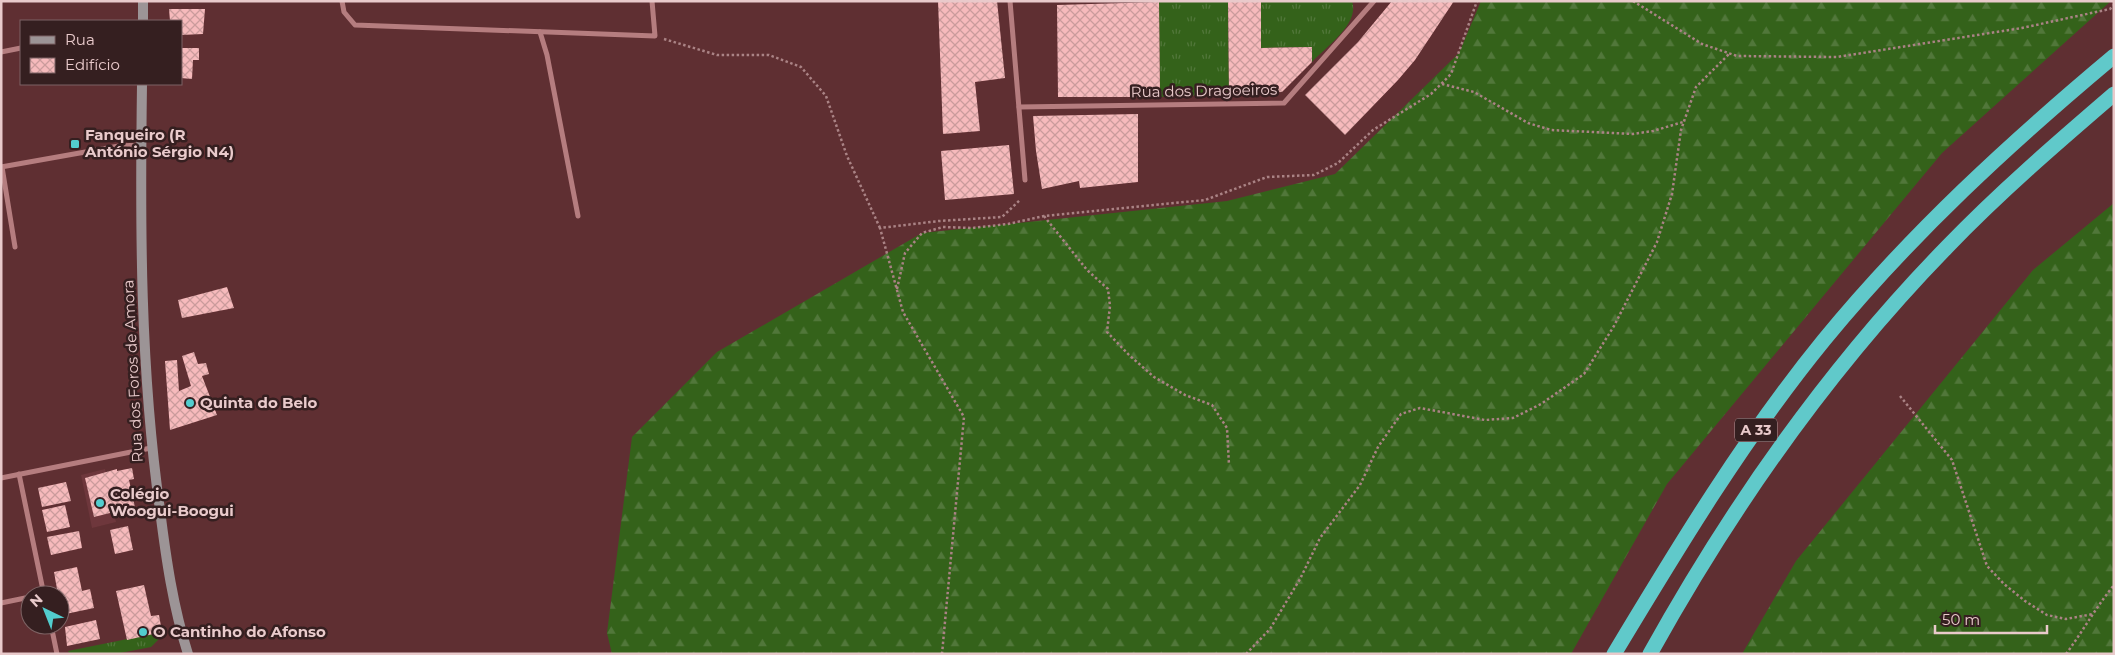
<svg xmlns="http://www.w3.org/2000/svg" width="2115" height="655" viewBox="0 0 2115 655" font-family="Montserrat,sans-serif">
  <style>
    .built { fill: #6e373c }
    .grass { fill: url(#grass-tufts) }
    .forest { fill: url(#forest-firs) }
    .building { fill: url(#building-cross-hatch) }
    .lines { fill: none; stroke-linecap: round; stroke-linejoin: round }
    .path { stroke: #aa8385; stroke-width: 2.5; stroke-dasharray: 2.5 2.5; stroke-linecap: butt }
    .minor { stroke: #b57d7f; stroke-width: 5 }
    .secondary { stroke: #9c9496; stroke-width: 10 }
    .motorway { stroke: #60c9ca; stroke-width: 15 }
    .poi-dot { fill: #52cdce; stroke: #351f20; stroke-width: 2 }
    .labels { text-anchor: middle; stroke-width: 5; stroke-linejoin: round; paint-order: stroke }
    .shield { fill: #351f20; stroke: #b39798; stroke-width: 1 }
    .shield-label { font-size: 14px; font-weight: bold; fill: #e9cacb }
    .street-label { font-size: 15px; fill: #e9cacb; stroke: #351f20 }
    .poi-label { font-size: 15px; font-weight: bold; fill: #e9cacb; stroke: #351f20; text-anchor: start }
  </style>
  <defs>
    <pattern id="grass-tufts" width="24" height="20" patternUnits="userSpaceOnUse" patternTransform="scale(1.25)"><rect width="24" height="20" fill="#34621a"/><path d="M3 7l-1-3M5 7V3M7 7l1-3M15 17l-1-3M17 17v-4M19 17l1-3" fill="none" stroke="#51773a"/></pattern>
    <pattern id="forest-firs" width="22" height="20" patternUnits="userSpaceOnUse" patternTransform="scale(1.25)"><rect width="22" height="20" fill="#34621a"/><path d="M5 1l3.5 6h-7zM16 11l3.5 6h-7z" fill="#51773a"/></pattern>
    <pattern id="building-cross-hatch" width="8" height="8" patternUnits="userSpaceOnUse" patternTransform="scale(1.25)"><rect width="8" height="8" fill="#f6babc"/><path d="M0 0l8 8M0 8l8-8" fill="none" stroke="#ca9b9c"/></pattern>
  </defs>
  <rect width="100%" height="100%" fill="#5f2f32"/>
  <polygon class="built" points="105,469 116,522 92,528 81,475"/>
  <g class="grass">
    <polygon points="1228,1 1229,94 1160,97 1159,2"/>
    <path d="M1261,1h91c8,23 -26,46 -40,61v-15l-51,1z"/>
    <polygon points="162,632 163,635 151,647 115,654 70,654 68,651"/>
  </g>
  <g class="forest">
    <polygon points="1481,1 2111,1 1942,153 1667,484 1571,654 612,654 607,633 632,437 717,352 922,233 1227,201 1335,174 1459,53"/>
    <polygon points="2114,203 2114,654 1742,654 1796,561 2033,270"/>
  </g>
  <g class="building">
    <polygon points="938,1 997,1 1005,78 975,82 980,131 943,134"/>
    <polygon points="1228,1 1261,1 1261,48 1312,47 1312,62 1282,92 1229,94"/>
    <polygon points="1392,1 1454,1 1415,60 1398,80 1345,135 1305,95 1358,42"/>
    <polygon points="1159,2 1160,97 1058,97 1057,5"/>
    <polygon points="169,9 205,9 203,34 181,35 181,21 170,21"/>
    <polygon points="181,48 199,48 199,60 193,60 192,79 181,78"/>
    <polygon points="1138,114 1138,182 1080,188 1079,181 1042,189 1036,151 1033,116"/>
    <polygon points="1009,145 1014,194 945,200 941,151"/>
    <polygon points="227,287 234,308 182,318 178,300"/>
    <polygon points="194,352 198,364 206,363 209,374 202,376 217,415 170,430 165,361 177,360 179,391 191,386 182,356"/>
    <polygon points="132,468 134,479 129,480 136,512 123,515 122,510 94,517 85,478 117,469 117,471"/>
    <polygon points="66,482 71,501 42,507 38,488"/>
    <polygon points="65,505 70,527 47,532 42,510"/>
    <polygon points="128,526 133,550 115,554 110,530"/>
    <polygon points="79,531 82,548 51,555 47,537"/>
    <polygon points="77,567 82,591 90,589 94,608 61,615 60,595 58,595 54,572"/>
    <polygon points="144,585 151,616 159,615 162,632 127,640 116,591"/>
    <polygon points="96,620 100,639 67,646 65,627"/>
  </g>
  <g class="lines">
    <g class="path">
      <polyline points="1633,1 1702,44 1737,56 1837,57 2022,28 2110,9 2114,5"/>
      <polyline points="664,39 717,55 769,55 801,67 826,96 847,156 880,228"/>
      <polyline points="1442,84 1474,92 1528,123 1551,130 1633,134 1653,131 1683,122"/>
      <polyline points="1044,216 1087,270 1108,289 1110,306 1107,332 1129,355 1154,377 1185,395 1212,405 1227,428 1229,465"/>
      <polyline points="897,289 905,253 922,233 943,227 972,228 1008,224 1044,216 1205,200 1267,177 1314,175 1338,163 1373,130 1431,94 1451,74 1477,1"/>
      <polyline points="1900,396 1952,460 1987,566 2004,584 2025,601 2047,615 2066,619 2093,614"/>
      <polyline points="942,654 964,417 903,312 880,228 939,221 1002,217 1020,200"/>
      <polyline points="1246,654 1270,629 1300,579 1320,538 1360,485 1378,447 1401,414 1420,408 1485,420 1513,418 1541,404 1584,374 1614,326 1657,242 1672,194 1681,130 1696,87 1729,54"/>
      <path d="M2066,654c17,-23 30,-47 48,-69"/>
    </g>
    <g class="minor">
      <polyline points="342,1 344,12 355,25 655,36 652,1"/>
      <polyline points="1010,1 1025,180"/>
      <polyline points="540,32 547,55 578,216"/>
      <polyline points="1,52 21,48"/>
      <polyline points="1019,107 1284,103 1374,1"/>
      <polyline points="1,167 119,146 141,145"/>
      <polyline points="2,167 15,247"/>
      <polyline points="19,474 44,595"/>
      <polyline points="1,478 151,448"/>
      <polyline points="1,603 30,597"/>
      <polyline points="51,625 57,654"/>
    </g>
    <g class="secondary">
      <polyline points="143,21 143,1"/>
      <path d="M142,84c-2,142 -2,284 18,426 6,48 13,97 28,144"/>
    </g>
    <g class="motorway">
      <path d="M1614,654c65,-108 130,-216 210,-314 87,-106 186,-197 290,-284"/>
      <path d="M1650,654c82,-148 179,-286 297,-407 53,-55 110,-104 167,-153"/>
    </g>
  </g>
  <g class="poi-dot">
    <rect x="70" y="139" width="10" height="10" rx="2.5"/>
    <circle cx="190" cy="403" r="5"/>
    <circle cx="100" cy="503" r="5"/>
    <circle cx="143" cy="632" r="5"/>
  </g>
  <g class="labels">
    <rect class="shield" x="1735" y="418.5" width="42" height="23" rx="4"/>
    <g class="shield-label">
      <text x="1756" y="435">A 33</text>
    </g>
    <g class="street-label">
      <text transform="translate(1204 91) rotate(-1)" y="5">Rua dos Dragoeiros</text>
      <text transform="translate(133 371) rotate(-93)" y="5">Rua dos Foros de Amora</text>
    </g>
    <g class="poi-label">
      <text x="85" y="140">Fanqueiro (R<tspan x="85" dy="17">António Sérgio N4)</tspan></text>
      <text x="200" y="408">Quinta do Belo</text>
      <text x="110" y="499">Colégio<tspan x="110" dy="17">Woogui-Boogui</tspan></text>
      <text x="153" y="637">O Cantinho do Afonso</text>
    </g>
  </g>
  <rect width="2115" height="655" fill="none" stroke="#e9cacb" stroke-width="5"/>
  <rect x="20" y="20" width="162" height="65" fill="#351f20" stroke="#7d6364"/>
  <rect x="30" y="36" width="25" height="8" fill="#9c9496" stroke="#7d6364"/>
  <text x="65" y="45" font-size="15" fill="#e9cacb">Rua</text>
  <rect x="30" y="58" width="25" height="15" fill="url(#building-cross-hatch)" stroke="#7d6364"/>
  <text x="65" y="70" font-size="15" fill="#e9cacb">Edifício</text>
  <g transform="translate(45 610) rotate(317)"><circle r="24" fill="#351f20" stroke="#7d6364"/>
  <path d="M0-4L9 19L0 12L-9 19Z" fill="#52cdce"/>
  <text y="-8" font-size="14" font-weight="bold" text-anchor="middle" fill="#e9cacb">N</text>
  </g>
  <path d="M1935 625v8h112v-8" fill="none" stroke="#e9cacb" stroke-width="2.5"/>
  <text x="1942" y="625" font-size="15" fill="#e9cacb" stroke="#351f20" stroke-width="4" paint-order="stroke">50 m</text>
</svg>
